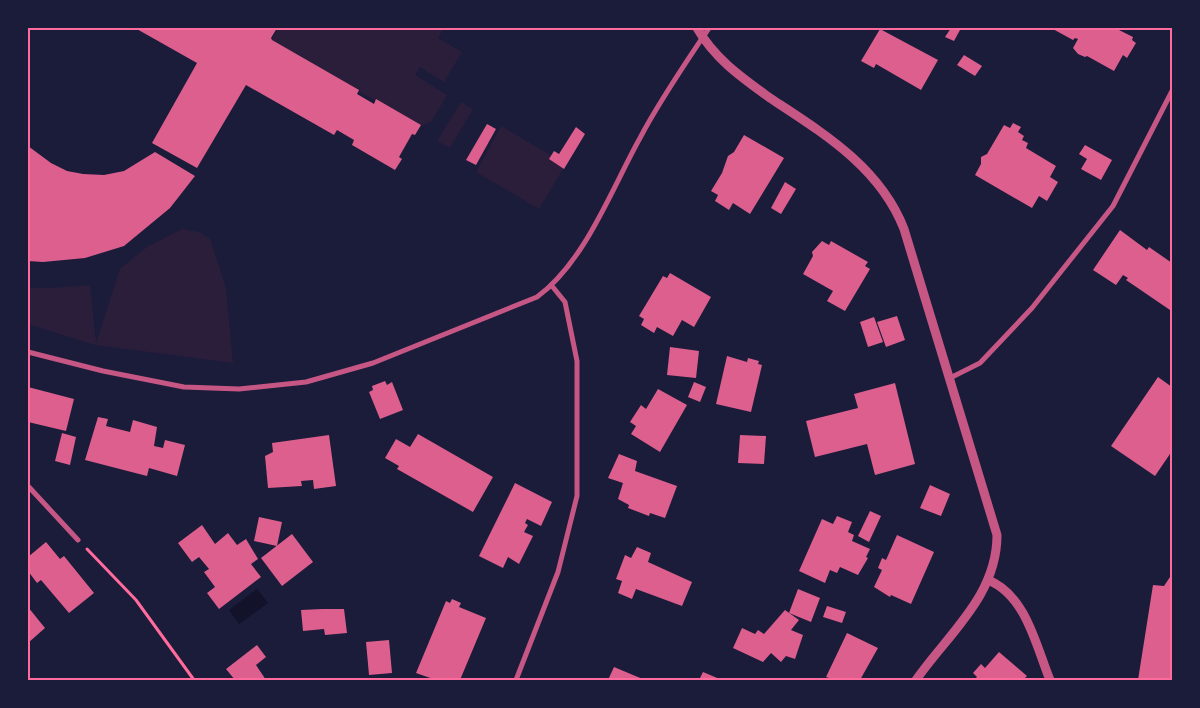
<svg xmlns="http://www.w3.org/2000/svg" width="1200" height="708" viewBox="0 0 1200 708" font-family="'Fira Sans Condensed',sans-serif">
  <style>
    .green { fill: #2a1e3b }
    .water { fill: #12122b }
    .building { fill: #dd5f8e }
    .lines { fill: none; stroke-linecap: round; stroke-linejoin: round }
    .path { stroke: #ff6b9d; stroke-width: 3 }
    .minor { stroke: #c65784; stroke-width: 5 }
    .tertiary { stroke: #c65784; stroke-width: 9 }
    .neatline { fill: none; stroke: #ff6b9d; stroke-width: 2 }
  </style>
  <rect width="100%" height="100%" fill="#1b1b3a"/>
  <g class="green">
    <polygon points="278,28 444,28 438,38 462,52 444,82 420,67 415,75 447,95 431,122 420,126 271,41"/>
    <polygon points="461,102 473,109 450,148 437,141"/>
    <polygon points="501,126 566,164 539,209 476,172"/>
    <polygon points="182,229 199,232 210,239 226,288 233,363 95,345 28,324 28,288 52,288 90,285 96,343 120,269 147,247"/>
  </g>
  <polygon class="water" points="257,589 268,603 239,624 229,610"/>
  <g class="building">
    <polygon points="135,28 277,28 271,38 272,40 359,90 357,94 374,104 376,99 421,125 415,135 412,134 399,157 402,159 395,170 352,145 354,140 337,130 334,135 246,85 197,168 152,143 197,63"/>
    <polygon points="951,28 960,30 954,41 945,37"/>
    <polygon points="1051,28 1115,28 1133,37 1132,40 1136,43 1127,58 1123,55 1114,71 1087,56 1085,57 1078,54 1073,48 1078,39 1075,38 1073,40"/>
    <polygon points="880,29 938,60 921,90 876,64 874,68 861,61"/>
    <polygon points="964,55 982,66 975,76 957,65"/>
    <polygon points="1013,123 1021,127 1018,132 1024,136 1022,140 1028,143 1026,148 1056,166 1050,177 1058,182 1047,201 1039,196 1032,208 975,175 981,164 981,157 987,154 1004,125 1010,128"/>
    <polygon points="487,124 496,129 476,165 466,160"/>
    <polygon points="576,127 585,134 564,169 549,159 554,151 559,154"/>
    <polygon points="744,135 784,158 750,214 733,203 729,210 715,201 718,195 711,191 722,173 728,156 734,152"/>
    <polygon points="1085,145 1112,160 1101,180 1081,169 1087,159 1079,154"/>
    <polygon points="28,146 51,163 67,171 83,174 104,175 124,171 155,152 195,176 170,208 124,246 85,258 43,262 28,261"/>
    <polygon points="785,182 796,189 781,214 771,208"/>
    <polygon points="1120,230 1147,250 1149,247 1172,263 1172,307 1170,310 1126,280 1128,278 1123,275 1116,285 1093,270"/>
    <polygon points="822,241 829,245 831,241 868,262 865,266 870,269 845,311 827,301 833,291 803,274 813,256 812,252"/>
    <polygon points="670,273 711,297 694,327 682,320 673,336 657,327 654,333 641,325 644,319 639,316 663,276 667,278"/>
    <polygon points="897,316 905,340 886,347 877,322"/>
    <polygon points="874,317 883,342 868,347 860,322"/>
    <polygon points="670,347 699,351 696,378 667,375"/>
    <polygon points="727,356 747,362 748,358 759,361 758,364 762,365 751,412 716,404"/>
    <polygon points="1158,377 1172,387 1172,451 1155,476 1111,446"/>
    <polygon points="385,381 387,385 392,382 403,410 380,419 369,392 373,390 372,386"/>
    <polygon points="694,382 706,387 700,402 688,397"/>
    <polygon points="895,383 915,464 875,475 867,444 815,457 806,421 858,408 854,394"/>
    <polygon points="28,387 74,399 66,431 28,422"/>
    <polygon points="658,389 687,405 660,452 631,434 636,426 630,422 641,405 646,409"/>
    <polygon points="98,417 108,419 106,426 130,432 133,420 157,427 154,446 163,448 165,440 185,445 177,476 149,468 147,476 85,460"/>
    <polygon points="62,433 76,437 70,465 55,461"/>
    <polygon points="418,434 493,477 473,512 397,469 399,466 385,458 396,439 410,447"/>
    <polygon points="329,435 336,486 314,489 313,480 301,481 302,486 268,488 265,456 273,452 272,443"/>
    <polygon points="740,435 766,436 764,464 738,463"/>
    <polygon points="619,454 637,461 635,471 677,486 665,518 650,513 649,516 628,508 629,505 618,499 623,483 608,478"/>
    <polygon points="515,483 552,502 541,526 527,519 525,523 528,525 524,532 533,536 519,564 508,557 503,568 479,556"/>
    <polygon points="930,485 950,494 941,516 920,508"/>
    <polygon points="870,511 881,516 869,542 858,536"/>
    <polygon points="837,516 852,522 848,532 854,535 852,541 870,549 866,557 868,558 858,575 840,567 837,573 830,570 825,583 799,571 822,519 833,524"/>
    <polygon points="259,517 282,522 277,546 254,541"/>
    <polygon points="202,525 215,544 228,533 237,545 246,539 258,559 251,564 261,577 219,609 207,593 215,587 204,572 209,569 199,557 192,562 178,543"/>
    <polygon points="292,534 313,562 282,586 261,558"/>
    <polygon points="897,535 934,552 911,604 891,595 890,597 874,587 882,570 878,568 882,558 886,560"/>
    <polygon points="46,542 60,559 64,556 94,593 69,613 41,580 37,583 28,571 28,557"/>
    <polygon points="637,547 651,553 648,562 692,582 682,606 636,589 632,599 618,593 622,581 616,579 625,555 631,558"/>
    <polygon points="1172,574 1172,680 1138,680 1153,585 1164,586"/>
    <polygon points="798,589 820,598 811,622 789,613"/>
    <polygon points="452,599 461,603 459,607 486,618 460,680 436,680 416,673 446,601 450,603"/>
    <polygon points="827,606 846,612 842,623 823,617"/>
    <polygon points="28,607 45,628 28,643"/>
    <polygon points="322,609 344,609 347,633 325,635 324,629 303,631 301,610"/>
    <polygon points="785,610 799,620 791,630 803,635 795,659 786,656 781,662 771,653 763,662 733,648 742,628 755,634 758,630 764,634"/>
    <polygon points="847,633 878,648 860,680 835,680 826,677"/>
    <polygon points="389,640 392,673 369,675 366,642"/>
    <polygon points="257,645 266,657 256,665 266,680 235,680 226,669"/>
    <polygon points="999,652 1027,676 1023,680 974,680 977,677 973,673 981,664 985,668"/>
    <polygon points="614,667 645,680 608,680"/>
    <polygon points="703,672 722,680 699,680"/>
  </g>
  <g class="lines">
    <polyline class="path" points="87,549 136,600 194,680"/>
    <g class="minor">
      <path d="M28,352l75,19 81,16 55,2 67,-7 67,-19 164,-66c48,-35 74,-107 103,-159 20,-38 45,-74 69,-110"/>
      <polyline points="948,379 980,363 1032,308 1113,206 1172,91"/>
      <polyline points="28,486 78,540"/>
      <polyline points="516,680 558,572 577,496 577,361 565,302 552,286"/>
    </g>
    <g class="tertiary">
      <path d="M697,28c18,31 44,49 73,70 53,35 110,69 134,131l93,306c0,61 -49,99 -81,145"/>
      <path d="M988,580c38,15 48,66 62,100"/>
    </g>
  </g>
  <rect width="1200" height="708" fill="none" stroke="#1b1b3a" stroke-width="58"/>
  <rect x="29" y="29" width="1142" height="650" class="neatline"/>
</svg>
